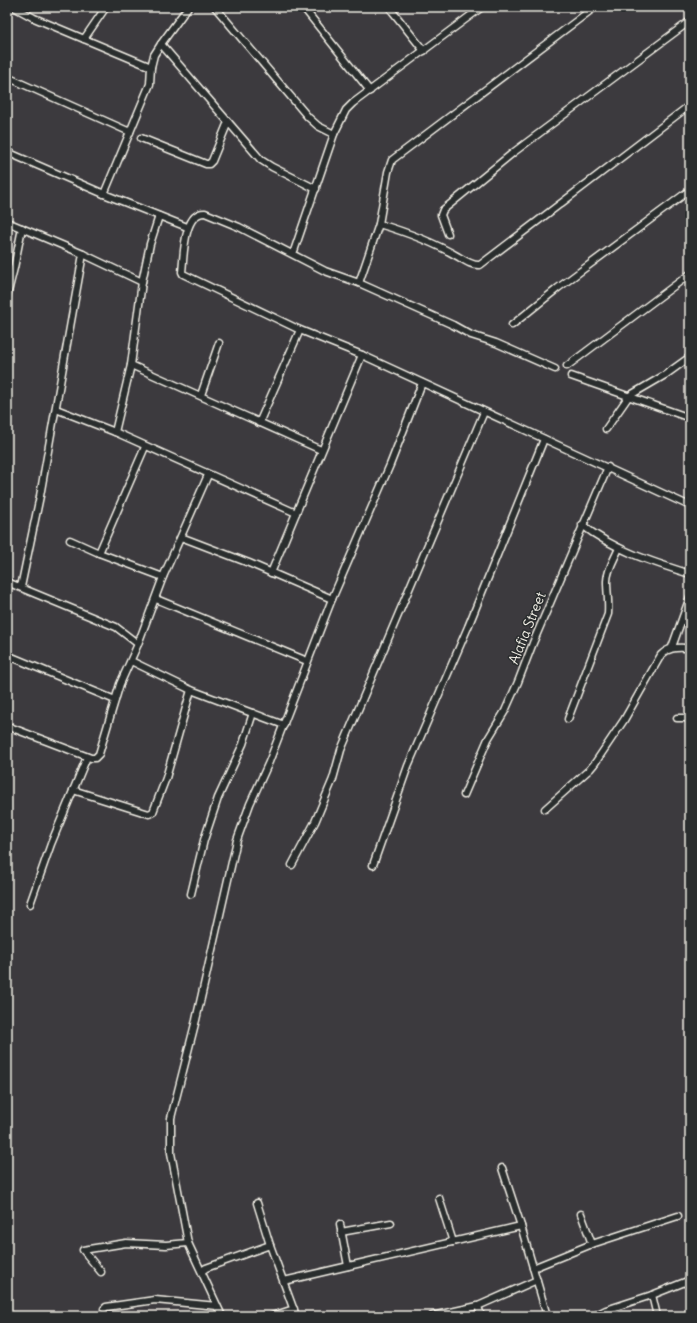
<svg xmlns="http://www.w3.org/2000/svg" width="697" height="1323" viewBox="0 0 697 1323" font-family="Delius,sans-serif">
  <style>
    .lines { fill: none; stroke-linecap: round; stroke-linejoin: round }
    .minor-casing { stroke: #f4f1e8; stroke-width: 9 }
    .minor { stroke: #2a2d2e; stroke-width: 6 }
    .labels { text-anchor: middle; stroke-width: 3; stroke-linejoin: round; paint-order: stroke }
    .street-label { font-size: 14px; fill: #f4f1e8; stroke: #2a2d2e }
  </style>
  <rect width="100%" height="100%" fill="#3c3a3e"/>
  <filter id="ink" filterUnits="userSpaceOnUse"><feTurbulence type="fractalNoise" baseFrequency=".025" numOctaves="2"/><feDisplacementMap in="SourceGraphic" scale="8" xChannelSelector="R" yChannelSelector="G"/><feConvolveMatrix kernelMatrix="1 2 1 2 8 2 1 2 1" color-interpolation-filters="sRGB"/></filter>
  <g filter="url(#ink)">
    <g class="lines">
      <g class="minor-casing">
        <g id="minor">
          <polyline points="14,7 34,18 151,67"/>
          <polyline points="215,7 308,117 318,126 334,134"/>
          <polyline points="303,7 370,91"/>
          <polyline points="389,7 424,51"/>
          <polyline points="84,39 106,7"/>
          <polyline points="161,44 261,160 272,167 316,189"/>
          <polyline points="7,77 130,132 104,194"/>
          <polyline points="130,132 150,84 151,67 154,55 161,44 188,7"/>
          <polyline points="141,138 206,164 209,164 212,161 228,122"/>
          <polyline points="7,152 104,194 187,227"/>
          <polyline points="7,222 83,254 142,282"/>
          <path d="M379,224c27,8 54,18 78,32 7,4 15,10 23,9l210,-160"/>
          <polyline points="448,234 441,215 443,210 514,152 690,21"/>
          <polyline points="293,254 334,134 346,110 353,103 482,7"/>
          <polyline points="359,283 379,224 388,172 392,160 595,7"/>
          <polyline points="7,296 14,268 22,228"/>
          <polyline points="512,325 558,288 690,190"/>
          <polyline points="131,365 321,450"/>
          <polyline points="567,366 690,274"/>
          <path d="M555,369l-59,-26 -25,-8 -18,-10 -94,-42 -34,-12 -86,-44 -34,-14c-22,-1 -21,44 -23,59l1,2 117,56 62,25 328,151"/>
          <polyline points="571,376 690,418"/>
          <polyline points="201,395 219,343"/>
          <polyline points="56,409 115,432 296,513"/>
          <polyline points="259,423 300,330"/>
          <polyline points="606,429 629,396 665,375 690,357"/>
          <polyline points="115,432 131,365 142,282 150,244 159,216"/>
          <polyline points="145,447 99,553 163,577"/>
          <path d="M582,525c32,25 70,37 108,49"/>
          <polyline points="181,537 249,563 332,599"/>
          <polyline points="70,540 99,553"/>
          <polyline points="271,573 362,355"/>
          <polyline points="7,582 116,627 138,644"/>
          <polyline points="21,587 40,496 83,254"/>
          <polyline points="156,599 307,661"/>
          <polyline points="672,647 690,597"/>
          <polyline points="7,655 115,700"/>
          <polyline points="131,661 191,690 284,725"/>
          <polyline points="677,718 690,718"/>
          <path d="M568,719l40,-105c1,-11 -1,-22 -1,-33 0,-11 8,-23 12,-33"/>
          <polyline points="7,726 91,758 95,758 99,754 120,684 138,644 163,577 208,475"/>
          <polyline points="73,790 149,814 153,812 166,778 191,690"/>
          <polyline points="464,795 488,739 505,711 518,682 533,643 608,467"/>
          <path d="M545,809l45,-40 5,-6 29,-43 37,-65c9,-9 17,-7 29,-7"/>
          <polyline points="292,865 315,822 333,779 341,750 484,412"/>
          <polyline points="373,865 408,766 468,627 544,439"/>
          <polyline points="191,894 204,840 218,798 243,744 253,713"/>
          <polyline points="30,904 51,844 87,757"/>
          <polyline points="502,1168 521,1226"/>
          <polyline points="439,1198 453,1242"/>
          <polyline points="257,1203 270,1245"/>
          <polyline points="581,1214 592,1244"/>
          <polyline points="340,1224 348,1266"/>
          <polyline points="341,1232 391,1223"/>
          <polyline points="533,1268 592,1244 678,1216"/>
          <polyline points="202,1271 206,1268 270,1245 296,1316"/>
          <polyline points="101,1272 83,1250 126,1243 166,1245 188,1243"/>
          <polyline points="284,1281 521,1226 547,1316"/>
          <polyline points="652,1295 657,1316"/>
          <polyline points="478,1306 481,1316"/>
          <polyline points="104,1309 106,1307 155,1300 217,1306"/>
          <polyline points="222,1316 188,1243 171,1153 171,1118 196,1020 237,840 250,804 269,762 332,599 390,465 422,383"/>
          <polyline points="272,1316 294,1309"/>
          <polyline points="432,1316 478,1306 537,1280"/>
          <polyline points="594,1316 606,1310 652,1295 690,1280"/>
        </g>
      </g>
      <use href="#minor" class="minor"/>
    </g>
  </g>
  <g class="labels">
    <g class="street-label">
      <text transform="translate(527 628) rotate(-68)" y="5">Alafia Street</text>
    </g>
  </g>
  <rect width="697" height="1323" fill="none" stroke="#2a2d2e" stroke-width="24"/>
  <rect x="12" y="12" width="673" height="1299" fill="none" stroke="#f4f1e8" stroke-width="1.5" filter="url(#ink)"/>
</svg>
